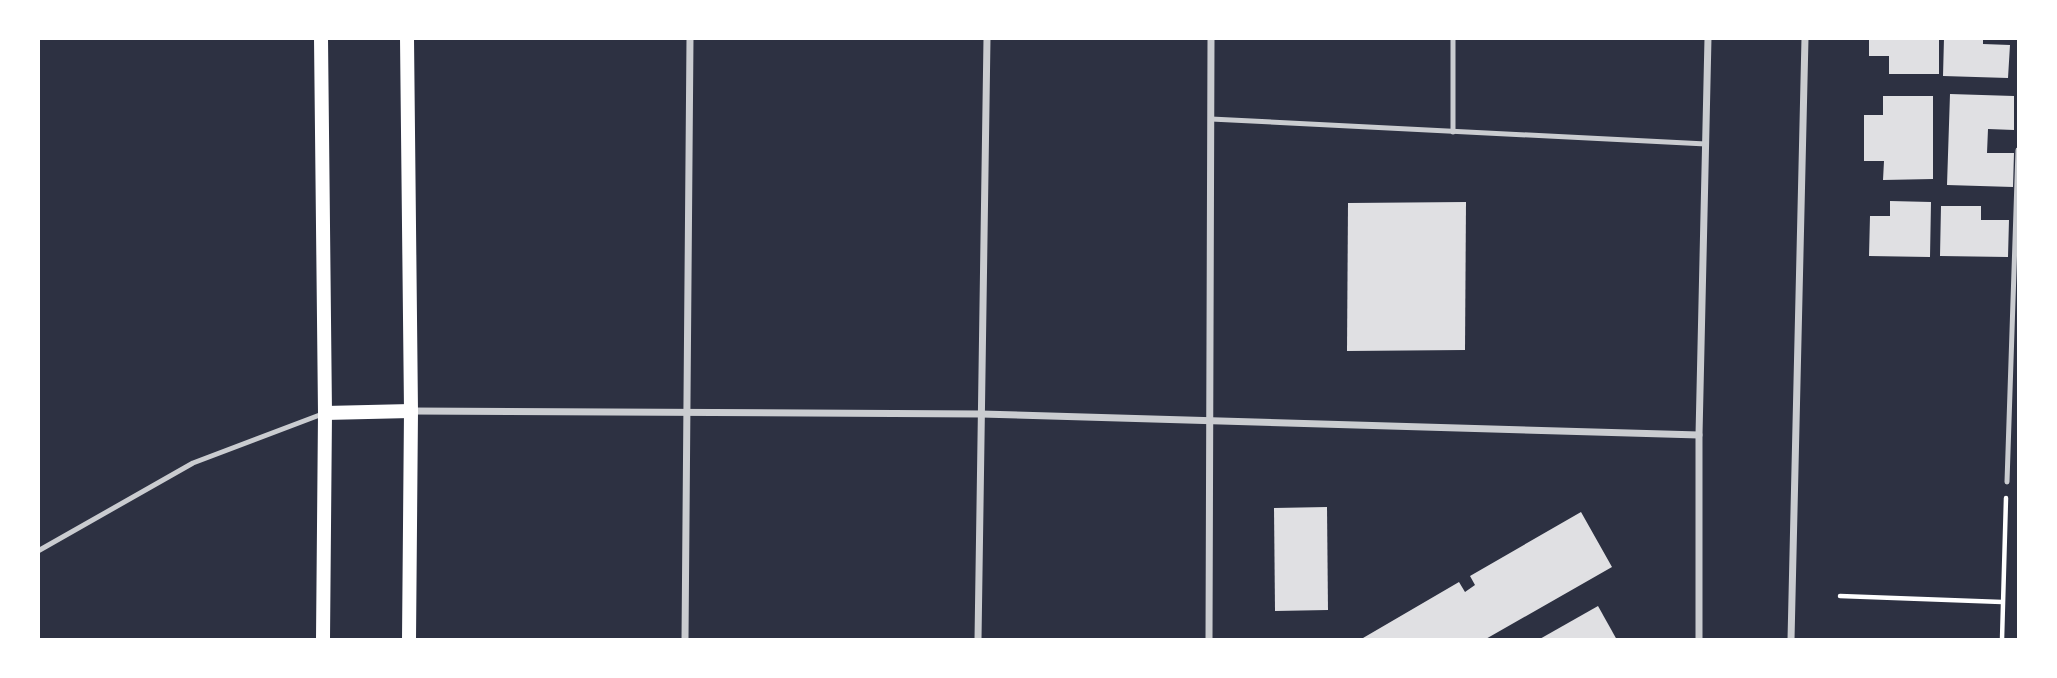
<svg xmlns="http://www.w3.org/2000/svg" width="2057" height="678" viewBox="0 0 2057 678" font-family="'Fira Sans Condensed',sans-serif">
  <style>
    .building { fill: #e0e0e3 }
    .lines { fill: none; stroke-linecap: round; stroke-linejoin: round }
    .path { stroke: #fff; stroke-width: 4.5 }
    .service { stroke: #caccd0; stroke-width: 5 }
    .minor { stroke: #caccd0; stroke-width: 7 }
    .secondary { stroke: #fff; stroke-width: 14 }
  </style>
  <rect width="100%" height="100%" fill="#2d3142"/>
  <g class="building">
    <polygon points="1869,38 1939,38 1939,74 1889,74 1889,56 1869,56"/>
    <polygon points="1944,38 1983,38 1983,44 2010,45 2008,78 1943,76"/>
    <polygon points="1950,94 2014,96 2014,130 1988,129 1987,153 2014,153 2013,187 1947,185"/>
    <polygon points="1883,96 1933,96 1933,179 1883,180 1884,161 1864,161 1864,115 1883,115"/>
    <polygon points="1890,201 1931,202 1930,257 1869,256 1870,216 1890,216"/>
    <polygon points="1466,202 1465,350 1347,351 1348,203"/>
    <polygon points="1941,206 1981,206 1981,220 2009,220 2008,257 1940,256"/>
    <polygon points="1327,507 1328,610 1275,611 1274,508"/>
    <polygon points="1581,512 1612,567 1484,640 1363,638 1459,582 1465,592 1475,585 1470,576"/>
    <polygon points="1598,606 1617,640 1538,640"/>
  </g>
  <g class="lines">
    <g class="path">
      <polyline points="1840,596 2002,602"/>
      <polyline points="2002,640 2006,498"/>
    </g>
    <g class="service">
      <polyline points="1211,119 1706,144"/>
      <polyline points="1453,132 1453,38"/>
      <polyline points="2007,482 2018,150"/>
      <polyline points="38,551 193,463 325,413"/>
    </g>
    <g class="minor">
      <polyline points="411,411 981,414 1699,435"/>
      <polyline points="685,640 690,38"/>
      <polyline points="978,640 987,38"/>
      <polyline points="1209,640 1211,38"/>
      <polyline points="1699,640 1699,435 1708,38"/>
      <polyline points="1791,640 1805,38"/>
    </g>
    <g class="secondary">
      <polyline points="321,38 325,413 323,640"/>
      <polyline points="407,38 411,411 409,640"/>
      <polyline points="325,413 411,411"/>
    </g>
  </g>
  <rect width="2057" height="678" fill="none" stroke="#ffffff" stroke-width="80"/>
</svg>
